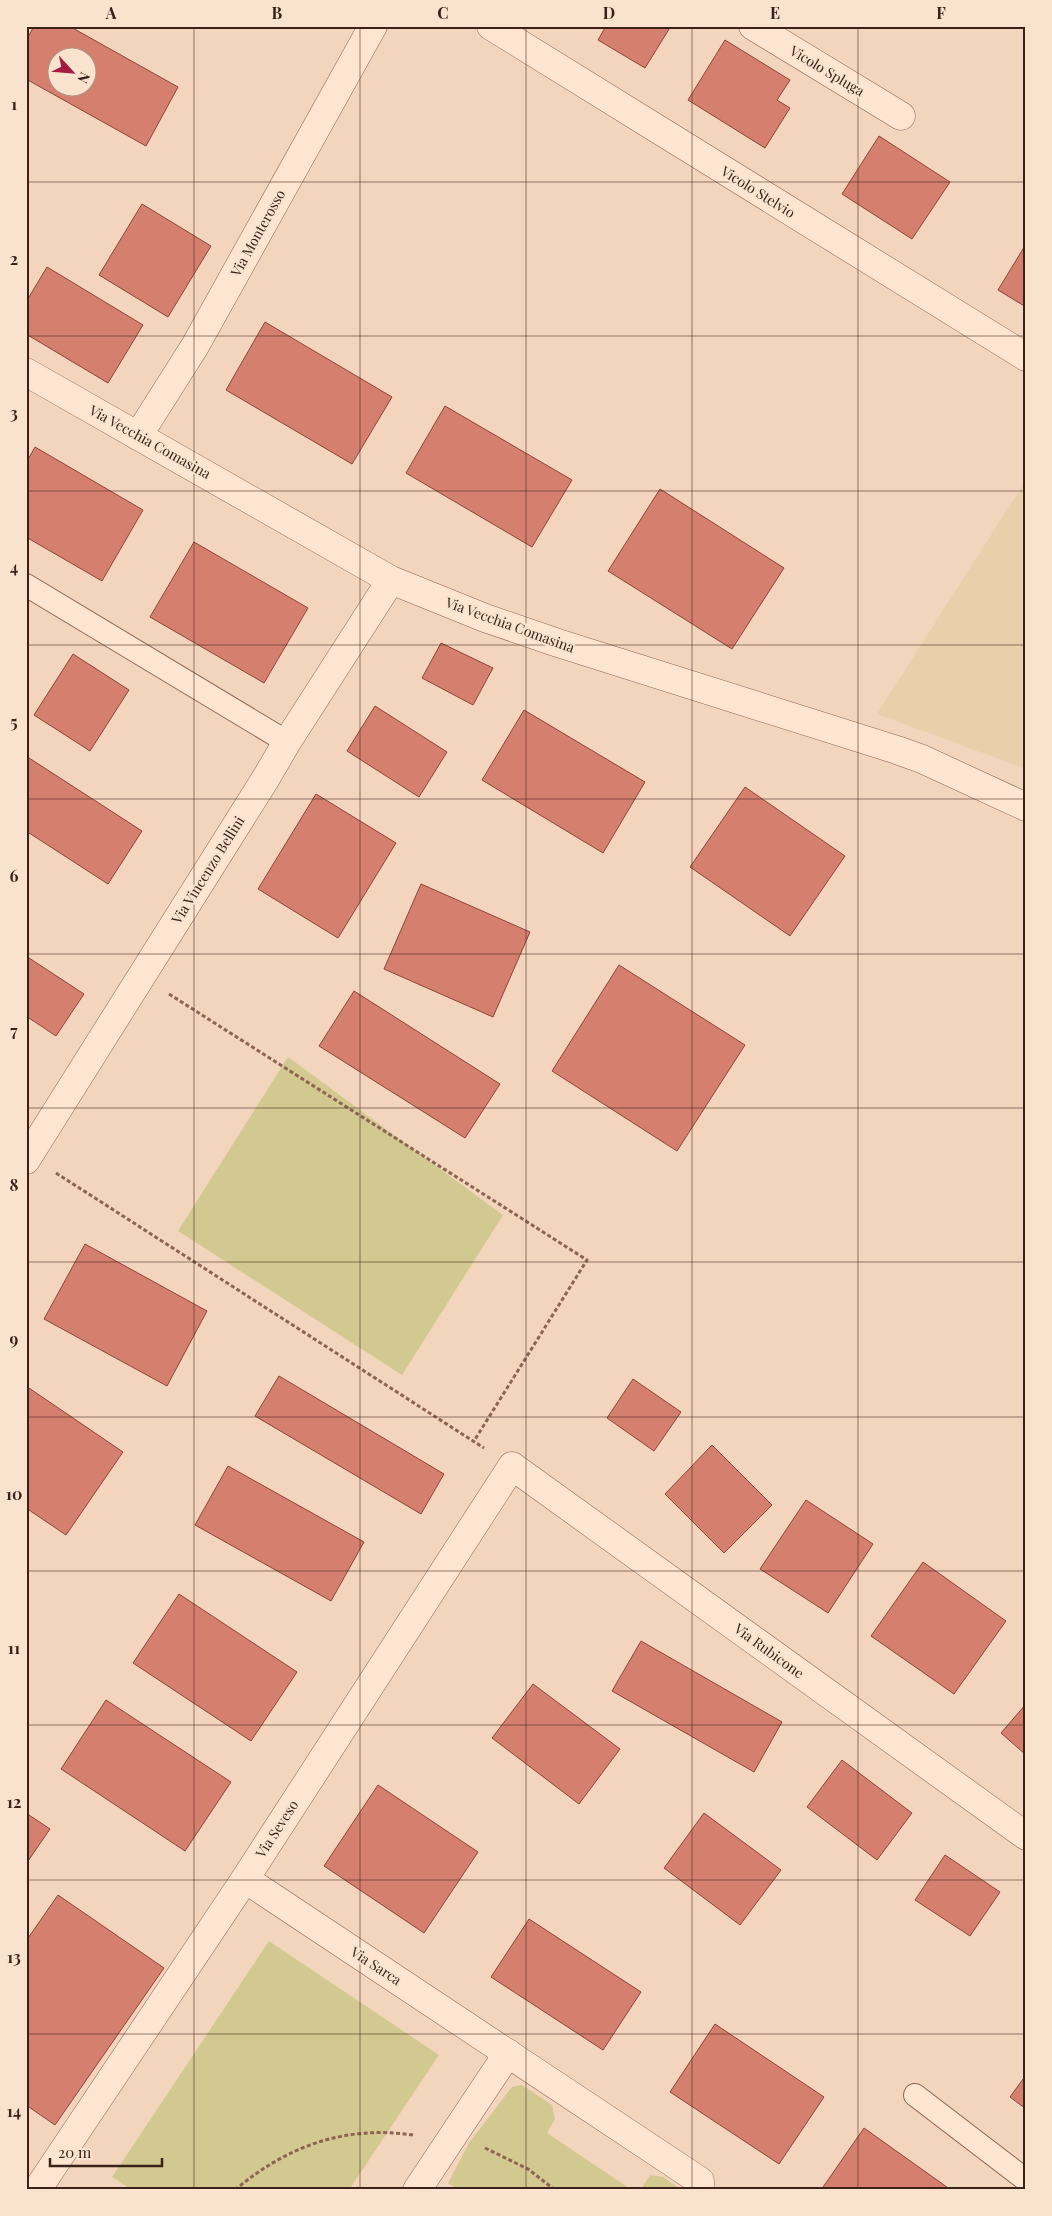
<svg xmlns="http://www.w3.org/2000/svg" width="1052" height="2216" viewBox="0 0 1052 2216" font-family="'Playfair Display',serif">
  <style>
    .farmland { fill: #e9cfaa }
    .green { fill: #d2c990 }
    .building { fill: #d57f6f; stroke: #8f4437; fill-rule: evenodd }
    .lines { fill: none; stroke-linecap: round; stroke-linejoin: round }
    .service-casing { stroke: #8d6454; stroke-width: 24 }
    .minor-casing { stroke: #8d6454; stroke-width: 29 }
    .tertiary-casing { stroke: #8d6454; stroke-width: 29 }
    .path { stroke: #8d6454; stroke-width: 3; stroke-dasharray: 4 2.5; stroke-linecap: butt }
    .service { stroke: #fde5d1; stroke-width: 22 }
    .minor { stroke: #fde5d1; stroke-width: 28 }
    .tertiary { stroke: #fde5d1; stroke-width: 28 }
    .grid { fill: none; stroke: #3a221b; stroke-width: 1; stroke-opacity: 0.55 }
    .labels { text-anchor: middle; stroke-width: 4; stroke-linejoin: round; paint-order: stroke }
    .street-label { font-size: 14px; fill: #3a221b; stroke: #f9e2ce }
    .neatline { fill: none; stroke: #3a221b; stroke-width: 2 }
    .grid-label { font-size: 16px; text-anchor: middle; font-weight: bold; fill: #3a221b }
  </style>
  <rect width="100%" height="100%" fill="#f3d5bd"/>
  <polygon class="farmland" points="1026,480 1026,769 877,714"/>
  <g class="green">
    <polygon points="288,1057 503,1215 402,1375 178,1231"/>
    <polygon points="269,1941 439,2055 349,2190 132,2190 112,2177"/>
    <polygon points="522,2085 552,2105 555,2119 547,2133 632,2190 459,2190 448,2183 469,2143 512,2087"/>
    <polygon points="650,2175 663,2177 676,2186 676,2190 636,2190 641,2189"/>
  </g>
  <g class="building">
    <path d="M34,26h35l109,61 -32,59 -120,-67v-38zM58,58h30v30h-30z"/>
    <polygon points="606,26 671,26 645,68 598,40"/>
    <polygon points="725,40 790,80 777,100 790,108 765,148 688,100"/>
    <polygon points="879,136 950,182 912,239 842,194"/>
    <polygon points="142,204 211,246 168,317 99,275"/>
    <polygon points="1026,244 1026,307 998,290"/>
    <polygon points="47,267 143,325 108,383 26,334 26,302"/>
    <polygon points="265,322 392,397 352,464 226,390"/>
    <polygon points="445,406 572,480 532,547 406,473"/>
    <polygon points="35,447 143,510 102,581 26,537 26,463"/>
    <polygon points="660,489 784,568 732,649 608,571"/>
    <polygon points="194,542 308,608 264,683 150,617"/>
    <polygon points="441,643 493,668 473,705 422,678"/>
    <polygon points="73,654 129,690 90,751 34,715"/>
    <polygon points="375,706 447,752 419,797 347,751"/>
    <polygon points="524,710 645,782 603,853 482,780"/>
    <polygon points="26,756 142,831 108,884 26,831"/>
    <polygon points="745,787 845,856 790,936 690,867"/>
    <polygon points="316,794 396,843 338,938 258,889"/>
    <polygon points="421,884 530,932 493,1017 384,969"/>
    <polygon points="26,956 84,994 56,1036 26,1016"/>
    <polygon points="619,965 745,1045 677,1151 552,1071"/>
    <polygon points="354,991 500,1084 465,1138 319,1046"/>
    <polygon points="85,1244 207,1311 167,1386 44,1319"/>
    <polygon points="279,1376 444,1474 421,1514 255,1416"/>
    <polygon points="633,1379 681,1412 654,1451 607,1418"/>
    <polygon points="26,1386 123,1452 66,1535 26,1508"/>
    <polygon points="712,1445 772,1505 724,1553 665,1494"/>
    <polygon points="228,1466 364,1542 331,1601 195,1525"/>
    <polygon points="806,1500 873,1544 828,1613 760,1569"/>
    <polygon points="923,1562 1006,1621 954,1694 871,1636"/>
    <polygon points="179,1594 297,1672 251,1741 133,1663"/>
    <polygon points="641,1641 782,1722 754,1772 612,1691"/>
    <polygon points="533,1684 620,1749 579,1804 492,1738"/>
    <polygon points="106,1700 231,1782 185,1851 61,1769"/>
    <polygon points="1026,1704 1026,1755 1001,1733"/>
    <polygon points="842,1760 912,1813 877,1860 807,1807"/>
    <polygon points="378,1785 478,1852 424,1933 324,1866"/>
    <polygon points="26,1813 50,1829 26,1864"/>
    <polygon points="704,1813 781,1870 740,1925 664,1868"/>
    <polygon points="945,1855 1000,1892 970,1936 915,1900"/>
    <polygon points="58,1895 164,1968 55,2125 26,2105 26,1941"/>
    <polygon points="529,1919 641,1992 603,2050 491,1977"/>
    <polygon points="715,2024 824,2097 779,2164 670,2092"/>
    <polygon points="1026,2075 1026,2109 1010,2097"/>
    <polygon points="864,2128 951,2190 821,2190"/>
  </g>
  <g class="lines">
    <g class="service-casing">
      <g id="service">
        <polyline points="26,585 287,742"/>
        <polyline points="915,2095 1026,2180"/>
      </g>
    </g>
    <g class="minor-casing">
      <g id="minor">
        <polyline points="491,26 1026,357"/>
        <polyline points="753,26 901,116"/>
        <polyline points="138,436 195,346 373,26"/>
        <polyline points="26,1160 266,778 287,742 391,580"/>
        <polyline points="245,1879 700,2181 700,2190"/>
        <polyline points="37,2190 245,1879 512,1466 1026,1836"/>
        <polyline points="417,2190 508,2053"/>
      </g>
    </g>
    <g class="tertiary-casing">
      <polyline id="tertiary" points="26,372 391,580 485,618 558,643 897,750 922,759 1026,807"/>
    </g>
    <g class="path">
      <polyline points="169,994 587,1260 474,1441"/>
      <polyline points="56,1173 484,1448"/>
      <polyline points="485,2148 528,2169 555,2190"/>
      <path d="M235,2190c52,-44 110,-65 178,-55"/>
    </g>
    <use href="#service" class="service"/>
    <use href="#minor" class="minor"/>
    <use href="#tertiary" class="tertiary"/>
  </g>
  <path class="grid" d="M194,26v2164M360,26v2164M526,26v2164M692,26v2164M858,26v2164M26,182h1000M26,336h1000M26,491h1000M26,645h1000M26,799h1000M26,954h1000M26,1108h1000M26,1262h1000M26,1417h1000M26,1571h1000M26,1725h1000M26,1880h1000M26,2034h1000"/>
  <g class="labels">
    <g class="street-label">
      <text transform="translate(827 71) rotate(31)" y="5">Vicolo Spluga</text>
      <text transform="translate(758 192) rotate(32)" y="5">Vicolo Stelvio</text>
      <text transform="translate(258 233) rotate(-61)" y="5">Via Monterosso</text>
      <text transform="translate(150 442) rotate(29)" y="5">Via Vecchia Comasina</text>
      <text transform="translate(510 625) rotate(20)" y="5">Via Vecchia Comasina</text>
      <text transform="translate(208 870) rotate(-58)" y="5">Via Vincenzo Bellini</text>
      <text transform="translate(769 1651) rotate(36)" y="5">Via Rubicone</text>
      <text transform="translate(277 1829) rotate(-57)" y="5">Via Seveso</text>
      <text transform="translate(376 1966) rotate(33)" y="5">Via Sarca</text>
    </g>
  </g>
  <rect width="1052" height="2216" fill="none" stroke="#f9e2ce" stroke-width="55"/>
  <g transform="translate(72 72) rotate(116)"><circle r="24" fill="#f9e2ce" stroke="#ad9586"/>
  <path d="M0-4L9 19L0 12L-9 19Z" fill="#a31d40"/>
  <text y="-8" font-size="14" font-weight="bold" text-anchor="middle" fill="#3a221b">N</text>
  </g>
  <path d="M50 2158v8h112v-8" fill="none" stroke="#3a221b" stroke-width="2.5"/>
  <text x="58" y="2158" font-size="15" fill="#3a221b" stroke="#f9e2ce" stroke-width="4" paint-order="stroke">20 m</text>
  <rect x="28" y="28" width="996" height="2160" class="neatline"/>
  <g class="grid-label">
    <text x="111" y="19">A</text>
    <text x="277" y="19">B</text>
    <text x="443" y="19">C</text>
    <text x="609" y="19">D</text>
    <text x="775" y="19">E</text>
    <text x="941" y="19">F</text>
    <text x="14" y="110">1</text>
    <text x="14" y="265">2</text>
    <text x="14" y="419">3</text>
    <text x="14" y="573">4</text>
    <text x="14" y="728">5</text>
    <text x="14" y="882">6</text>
    <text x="14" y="1037">7</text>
    <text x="14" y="1191">8</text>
    <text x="14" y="1345">9</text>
    <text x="14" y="1500">10</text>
    <text x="14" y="1654">11</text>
    <text x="14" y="1808">12</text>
    <text x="14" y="1963">13</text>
    <text x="14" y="2117">14</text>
  </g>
</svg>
